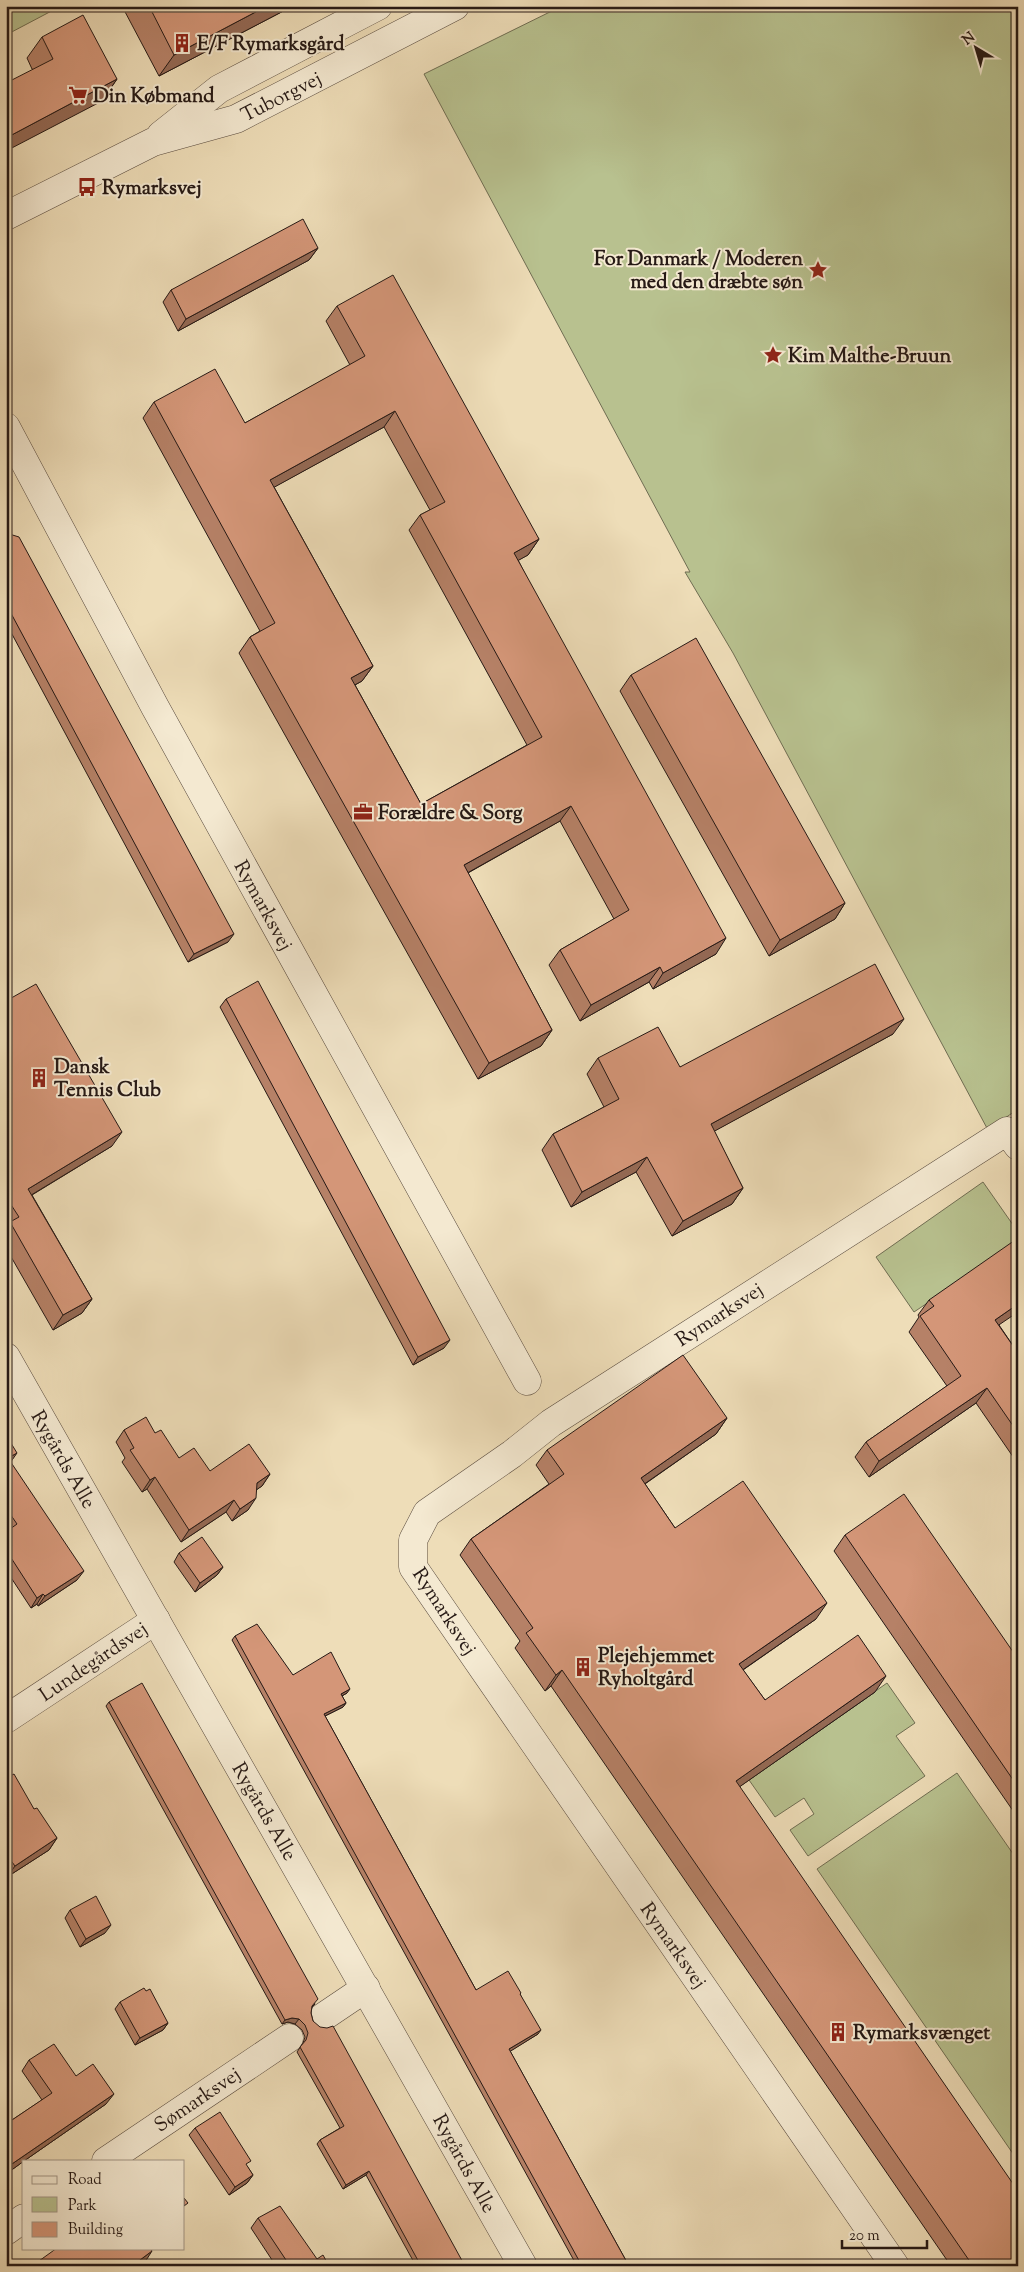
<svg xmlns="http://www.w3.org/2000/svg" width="1024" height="2272" viewBox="0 0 1024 2272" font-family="'Sorts Mill Goudy',serif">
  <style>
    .green { fill: #b8c18f; stroke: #6f6d52 }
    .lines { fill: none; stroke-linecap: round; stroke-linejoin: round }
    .minor-casing { stroke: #584a3e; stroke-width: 29 }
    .minor { stroke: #f4e9d1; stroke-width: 28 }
    .wall { fill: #b68167; stroke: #261915; fill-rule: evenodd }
    .shaded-wall { fill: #946954; stroke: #261915 }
    .building { fill: #d49678; stroke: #261915; fill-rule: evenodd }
    .labels { text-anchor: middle; stroke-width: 4; stroke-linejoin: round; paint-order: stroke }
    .poi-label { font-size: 20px; font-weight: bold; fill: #261915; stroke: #f4e9d1; text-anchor: start }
    .street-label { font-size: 20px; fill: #261915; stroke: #f4e9d1 }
  </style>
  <rect width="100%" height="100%" fill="#eeddb8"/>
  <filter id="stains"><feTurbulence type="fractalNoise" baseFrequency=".004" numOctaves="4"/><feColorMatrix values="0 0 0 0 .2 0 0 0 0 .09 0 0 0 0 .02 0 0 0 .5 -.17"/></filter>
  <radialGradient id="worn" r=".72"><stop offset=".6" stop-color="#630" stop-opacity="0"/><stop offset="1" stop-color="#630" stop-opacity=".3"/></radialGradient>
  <g class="green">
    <polygon points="6,6 61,6 6,35"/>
    <polygon points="562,6 1018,6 1018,1109 988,1130 733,653 685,572 690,572 424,74"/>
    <polygon points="983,1182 1018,1232 1018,1242 914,1312 876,1257"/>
    <polygon points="887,1683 915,1723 896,1736 925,1776 808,1856 790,1830 814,1814 804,1798 775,1817 749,1780"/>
    <polygon points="957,1773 1018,1861 1018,2161 817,1869"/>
  </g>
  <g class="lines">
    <g class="minor-casing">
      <g id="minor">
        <polyline points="161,135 219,89 378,6"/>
        <polyline points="6,216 153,142 236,119 455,6"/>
        <polyline points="6,427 155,707 527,1381"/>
        <polyline points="6,1357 523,2266"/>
        <polyline points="6,1719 156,1620"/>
        <polyline points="323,2017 366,1988"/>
        <polyline points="106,2161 289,2038"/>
        <polyline points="6,2231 24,2218"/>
        <polyline points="895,2266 413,1567 413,1540 427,1513 512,1454 551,1423 1007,1131 1018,1146"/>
      </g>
    </g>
    <use href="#minor" class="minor"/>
  </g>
  <g class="wall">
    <polygon points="124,6 293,6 159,76 123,8"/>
    <polygon points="42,37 117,79 102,101 32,69 27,58"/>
    <polygon points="318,248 309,260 178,331 163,302 171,290"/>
    <path d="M337,306l202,233 -11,16 -10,5 198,394 -63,35 -4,-7 -69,39 -31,-56 11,-15 54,-31 -54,-98 -92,52 84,157 -11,16 -63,33 -239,-426 11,-16 10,-6 -117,-213 11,-16 91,21 105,-58 -24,-44zM384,427l46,83 -10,5 -11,15 118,215 -106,59 -66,-119 7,-4 11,-15 -99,-179z"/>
    <polygon points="6,533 228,942 188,962 6,623"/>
    <polygon points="631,675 845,903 835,919 769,956 620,691"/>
    <polygon points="226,999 444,1348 413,1365 220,1007"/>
    <polygon points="6,1001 112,1146 32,1195 92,1299 82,1313 53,1330 6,1248"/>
    <polygon points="893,1034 714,1131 743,1188 732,1204 672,1236 636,1172 571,1207 542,1150 553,1134 604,1107 587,1074 598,1058 680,1067"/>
    <polygon points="929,1300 999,1325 1018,1353 1018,1464 976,1403 869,1477 855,1457 866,1442 947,1386 909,1332 919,1317 918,1315"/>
    <polygon points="727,1418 716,1434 645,1484 675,1528 816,1619 743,1670 765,1700 875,1692 739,1787 1018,2266 951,2266 551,1686 545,1691 515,1648 520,1641 460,1555 471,1539 549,1484 536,1465 547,1450"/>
    <polygon points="124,1430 155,1433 179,1458 210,1471 270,1474 262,1486 257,1489 248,1510 232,1521 226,1512 181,1542 147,1489 142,1492 122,1462 125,1458 116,1442"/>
    <polygon points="6,1435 10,1462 77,1580 38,1606 37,1604 31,1608 6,1570 6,1532 8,1531 6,1528"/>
    <polygon points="845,1535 1018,1659 1018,1818 834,1551"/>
    <polygon points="179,1553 223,1567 217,1575 195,1592 174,1562"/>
    <polygon points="235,1636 293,1675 347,1693 342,1696 346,1703 343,1707 325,1716 476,1990 521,1993 520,1994 538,2034 510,2051 629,2266 577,2266 232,1640"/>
    <polygon points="109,1702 315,2004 312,2007 311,2013 313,2021 465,2266 416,2266 366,2175 343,2189 317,2144 320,2140 340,2128 297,2052 303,2043 305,2037 302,2030 295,2024 288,2022 282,2024 106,1706"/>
    <polygon points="6,1778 34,1809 57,1838 49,1850 7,1877"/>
    <polygon points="70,1910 105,1933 80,1947 65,1918"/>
    <polygon points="120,2002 168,2023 163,2030 135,2045 115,2009"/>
    <polygon points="29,2060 76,2076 106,2104 24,2161 6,2174 12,2120 42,2100 22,2071"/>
    <polygon points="195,2128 247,2166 253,2175 247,2183 229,2195 189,2135"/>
    <polygon points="258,2218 317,2259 329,2266 276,2266 251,2228"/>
  </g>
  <g class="shaded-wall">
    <polygon points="267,6 293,6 159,76 174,55"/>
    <polygon points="117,79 102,101 6,151 6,138"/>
    <polygon points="318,248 309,260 178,331 186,319"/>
    <polygon points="395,411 384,427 260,495 270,480"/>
    <polygon points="539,539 528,555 503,569 514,553"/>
    <polygon points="373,666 362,681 340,693 351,678"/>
    <polygon points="571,806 560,821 453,881 464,865"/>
    <polygon points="845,903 835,919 769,956 780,940"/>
    <polygon points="234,934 228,942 188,962 194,954"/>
    <polygon points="726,938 716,954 653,989 663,973"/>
    <polygon points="660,967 649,982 580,1021 591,1005"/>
    <polygon points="904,1019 893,1034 700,1139 711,1124"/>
    <polygon points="552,1030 541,1046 478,1079 489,1063"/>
    <polygon points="122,1132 112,1146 18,1203 28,1189"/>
    <polygon points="647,1157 636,1172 571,1207 582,1192"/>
    <polygon points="743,1188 732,1204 672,1236 683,1221"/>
    <polygon points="92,1299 82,1313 53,1330 63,1315"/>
    <polygon points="1018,1304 1018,1312 984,1335 995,1320"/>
    <polygon points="450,1340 444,1348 413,1365 418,1357"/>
    <polygon points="987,1388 976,1403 869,1477 879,1461"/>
    <polygon points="727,1418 716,1434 630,1494 641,1478"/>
    <polygon points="17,1453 10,1463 8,1458"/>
    <polygon points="270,1474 262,1486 249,1495 257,1483"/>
    <polygon points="155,1477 147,1489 142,1492 150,1480"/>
    <polygon points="256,1498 248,1510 232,1521 240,1509"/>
    <polygon points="234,1500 226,1512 181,1542 189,1530"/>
    <polygon points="223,1567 217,1575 195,1592 200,1583"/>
    <polygon points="84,1571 77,1580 38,1606 45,1596"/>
    <polygon points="43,1594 37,1604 31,1608 37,1598"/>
    <polygon points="827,1603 816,1619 728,1680 739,1664"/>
    <polygon points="562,1670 551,1686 545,1691 556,1675"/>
    <polygon points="886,1676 875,1692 725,1797 736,1781"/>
    <polygon points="350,1689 347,1693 338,1698 341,1694"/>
    <polygon points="346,1703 343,1707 321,1718 324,1714"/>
    <polygon points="57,1838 49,1850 7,1877 15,1866"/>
    <polygon points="111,1925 105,1933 80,1947 86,1939"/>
    <polygon points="292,2018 299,2019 295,2024 288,2022 282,2024 285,2020"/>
    <polygon points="168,2023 163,2030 135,2045 140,2038"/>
    <polygon points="541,2030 538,2034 506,2054 509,2049"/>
    <polygon points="114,2094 106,2104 24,2161 6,2174 6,2168"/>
    <polygon points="369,2171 366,2175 343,2189 346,2185"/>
    <polygon points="253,2175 247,2183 229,2195 235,2187"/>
    <polygon points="152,2251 145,2262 139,2266 132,2266"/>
  </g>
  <g class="building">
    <polygon points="149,6 267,6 174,55"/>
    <polygon points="83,15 117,79 6,138 6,83 53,59 42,37"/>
    <polygon points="303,219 318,248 186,319 171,290"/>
    <path d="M393,275l146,264 -25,14 212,385 -63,35 -3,-6 -69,38 -31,-55 69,-40 -58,-104 -107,59 88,165 -63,33 -239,-426 25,-14 -121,-221 61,-33 30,54 120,-67 -28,-50zM395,411l50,91 -25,13 122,222 -121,67 -70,-126 22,-12 -103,-186z"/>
    <polygon points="6,533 19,537 234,934 194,954 6,604"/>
    <polygon points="696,638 845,903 780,940 631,675"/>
    <polygon points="875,964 904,1019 711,1124 743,1188 683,1221 647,1157 582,1192 553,1134 619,1099 598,1058 658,1027 680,1067"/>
    <polygon points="258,981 450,1340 418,1357 226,999"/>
    <polygon points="36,984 122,1132 28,1189 92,1299 63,1315 10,1222 19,1217 6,1197 6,1001"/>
    <polygon points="1018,1238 1018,1304 995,1320 1018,1353 1018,1433 987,1388 879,1461 866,1442 961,1376 920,1316 934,1306 929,1300"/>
    <polygon points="683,1355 727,1418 641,1478 675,1528 743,1481 827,1603 739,1664 765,1700 858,1635 886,1676 736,1781 1018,2191 1018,2266 973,2266 562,1670 556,1675 526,1633 533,1628 471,1539 564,1474 547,1450"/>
    <polygon points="146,1417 155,1433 161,1430 179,1458 194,1448 210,1471 249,1444 270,1474 257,1483 256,1498 240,1509 234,1500 189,1530 155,1477 150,1480 130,1450 134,1448 124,1430"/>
    <polygon points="6,1435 17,1453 8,1458 84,1571 45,1596 43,1594 37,1598 6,1550 6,1532 17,1524 6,1508"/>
    <polygon points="904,1494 1018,1659 1018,1787 845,1535"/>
    <polygon points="202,1537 223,1567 200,1583 179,1553"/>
    <polygon points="257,1624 293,1675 331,1652 350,1689 341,1694 346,1703 324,1714 476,1990 508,1971 521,1993 520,1994 541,2030 509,2049 629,2266 582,2266 235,1636"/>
    <polygon points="142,1683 318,1999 312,2006 311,2013 313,2021 320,2027 327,2028 333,2026 465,2266 421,2266 369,2171 346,2185 320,2140 344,2126 300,2047 306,2040 308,2033 305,2025 299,2019 292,2018 285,2020 109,1702"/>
    <polygon points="14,1774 34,1809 37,1808 57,1838 15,1866 9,1858 6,1860 6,1778"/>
    <polygon points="96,1896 111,1925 86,1939 70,1910"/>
    <polygon points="144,1988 146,1991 150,1989 168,2023 140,2038 120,2002"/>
    <polygon points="54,2044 76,2076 93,2064 114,2094 6,2168 6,2112 12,2120 52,2093 29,2060"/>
    <polygon points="220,2112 251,2161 246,2164 253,2175 235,2187 195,2128"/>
    <polygon points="184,2198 188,2203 184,2206"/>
    <polygon points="280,2206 317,2259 323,2255 329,2266 290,2266 258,2218"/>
    <polygon points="57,2248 150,2248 152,2251 132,2266 32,2266"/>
  </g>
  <defs>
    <g id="building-bare" transform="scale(1.5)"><path d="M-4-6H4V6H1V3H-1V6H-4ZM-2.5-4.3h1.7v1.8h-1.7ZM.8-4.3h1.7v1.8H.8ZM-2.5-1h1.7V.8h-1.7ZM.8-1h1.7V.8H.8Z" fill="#8f2418" stroke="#f4e9d1" stroke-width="2.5" paint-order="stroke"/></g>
    <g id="supermarket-bare" transform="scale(1.5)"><path d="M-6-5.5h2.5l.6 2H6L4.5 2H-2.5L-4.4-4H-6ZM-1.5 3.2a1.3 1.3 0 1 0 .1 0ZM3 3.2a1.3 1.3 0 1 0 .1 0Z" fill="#8f2418" stroke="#f4e9d1" stroke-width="2.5" paint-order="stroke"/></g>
    <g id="bus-bare" transform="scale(1.5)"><path d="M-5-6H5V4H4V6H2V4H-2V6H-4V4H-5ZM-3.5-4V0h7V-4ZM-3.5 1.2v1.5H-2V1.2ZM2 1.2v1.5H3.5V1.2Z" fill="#8f2418" stroke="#f4e9d1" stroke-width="2.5" paint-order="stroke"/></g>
    <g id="sight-bare" transform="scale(1.5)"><path d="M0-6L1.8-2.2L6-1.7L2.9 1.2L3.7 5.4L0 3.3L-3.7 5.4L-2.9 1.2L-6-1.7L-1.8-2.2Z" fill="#8f2418" stroke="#f4e9d1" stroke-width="2.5" paint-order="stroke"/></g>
    <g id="office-bare" transform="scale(1.5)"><path d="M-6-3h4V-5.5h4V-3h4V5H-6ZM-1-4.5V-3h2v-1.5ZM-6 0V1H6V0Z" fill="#8f2418" stroke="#f4e9d1" stroke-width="2.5" paint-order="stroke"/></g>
  </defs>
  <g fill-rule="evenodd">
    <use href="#building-bare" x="182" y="43"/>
    <use href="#supermarket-bare" x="78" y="95"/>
    <use href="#bus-bare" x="87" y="187"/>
    <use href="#sight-bare" x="818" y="270"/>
    <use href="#sight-bare" x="773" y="355"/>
    <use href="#office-bare" x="363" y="812"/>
    <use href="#building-bare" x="39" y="1078"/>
    <use href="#building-bare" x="583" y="1667"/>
    <use href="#building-bare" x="838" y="2032"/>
  </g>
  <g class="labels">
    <g class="poi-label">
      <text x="197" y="50">E/F Rymarksgård</text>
      <text x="93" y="102">Din Købmand</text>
      <text x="102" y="194">Rymarksvej</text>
      <text x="803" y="265" text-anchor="end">For Danmark / Moderen<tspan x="803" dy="23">med den dræbte søn</tspan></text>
      <text x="788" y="362">Kim Malthe-Bruun</text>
      <text x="378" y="819">Forældre &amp; Sorg</text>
      <text x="54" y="1073">Dansk<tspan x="54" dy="23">Tennis Club</tspan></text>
      <text x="598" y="1662">Plejehjemmet<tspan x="598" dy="23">Ryholtgård</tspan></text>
      <text x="853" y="2039">Rymarksvænget</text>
    </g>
    <g class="street-label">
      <text transform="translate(281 96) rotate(-27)" y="7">Tuborgvej</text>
      <text transform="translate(264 905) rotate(61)" y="7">Rymarksvej</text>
      <text transform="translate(719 1314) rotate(-33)" y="7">Rymarksvej</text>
      <text transform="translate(64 1459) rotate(60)" y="7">Rygårds Alle</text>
      <text transform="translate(445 1611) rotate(57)" y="7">Rymarksvej</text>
      <text transform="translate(93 1661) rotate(-34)" y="7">Lundegårdsvej</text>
      <text transform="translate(265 1811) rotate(60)" y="7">Rygårds Alle</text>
      <text transform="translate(674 1945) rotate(55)" y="7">Rymarksvej</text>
      <text transform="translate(197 2099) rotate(-34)" y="7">Sømarksvej</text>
      <text transform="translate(465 2163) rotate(61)" y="7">Rygårds Alle</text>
    </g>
  </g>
  <rect width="1024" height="2272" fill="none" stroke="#eeddb8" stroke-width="25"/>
  <rect x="8" y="8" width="1009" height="2257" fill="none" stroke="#261915" stroke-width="2.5"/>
  <rect x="12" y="12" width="999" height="2247" fill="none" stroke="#261915"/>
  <rect x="22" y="2160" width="162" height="90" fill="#f4e9d1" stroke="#a29686"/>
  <rect x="32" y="2176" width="25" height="8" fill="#f4e9d1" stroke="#a29686"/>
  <text x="68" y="2184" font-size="15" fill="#261915">Road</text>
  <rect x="32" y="2197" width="25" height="15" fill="#b8c18f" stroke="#a29686"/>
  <text x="68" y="2210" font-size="15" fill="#261915">Park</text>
  <rect x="32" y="2222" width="25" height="15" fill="#d49678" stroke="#a29686"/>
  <text x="68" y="2234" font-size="15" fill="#261915">Building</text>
  <g transform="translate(976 48) rotate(322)" stroke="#f4e9d1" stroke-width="4" paint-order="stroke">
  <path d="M0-4L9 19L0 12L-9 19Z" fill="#261915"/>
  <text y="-8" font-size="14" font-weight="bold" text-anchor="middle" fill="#261915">N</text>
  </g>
  <path d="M842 2240v8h85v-8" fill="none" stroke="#261915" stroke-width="2.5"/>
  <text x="849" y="2240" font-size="15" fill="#261915" stroke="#f4e9d1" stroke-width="4" paint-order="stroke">20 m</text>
  <rect width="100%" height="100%" filter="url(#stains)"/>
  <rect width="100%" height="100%" fill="url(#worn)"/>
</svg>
